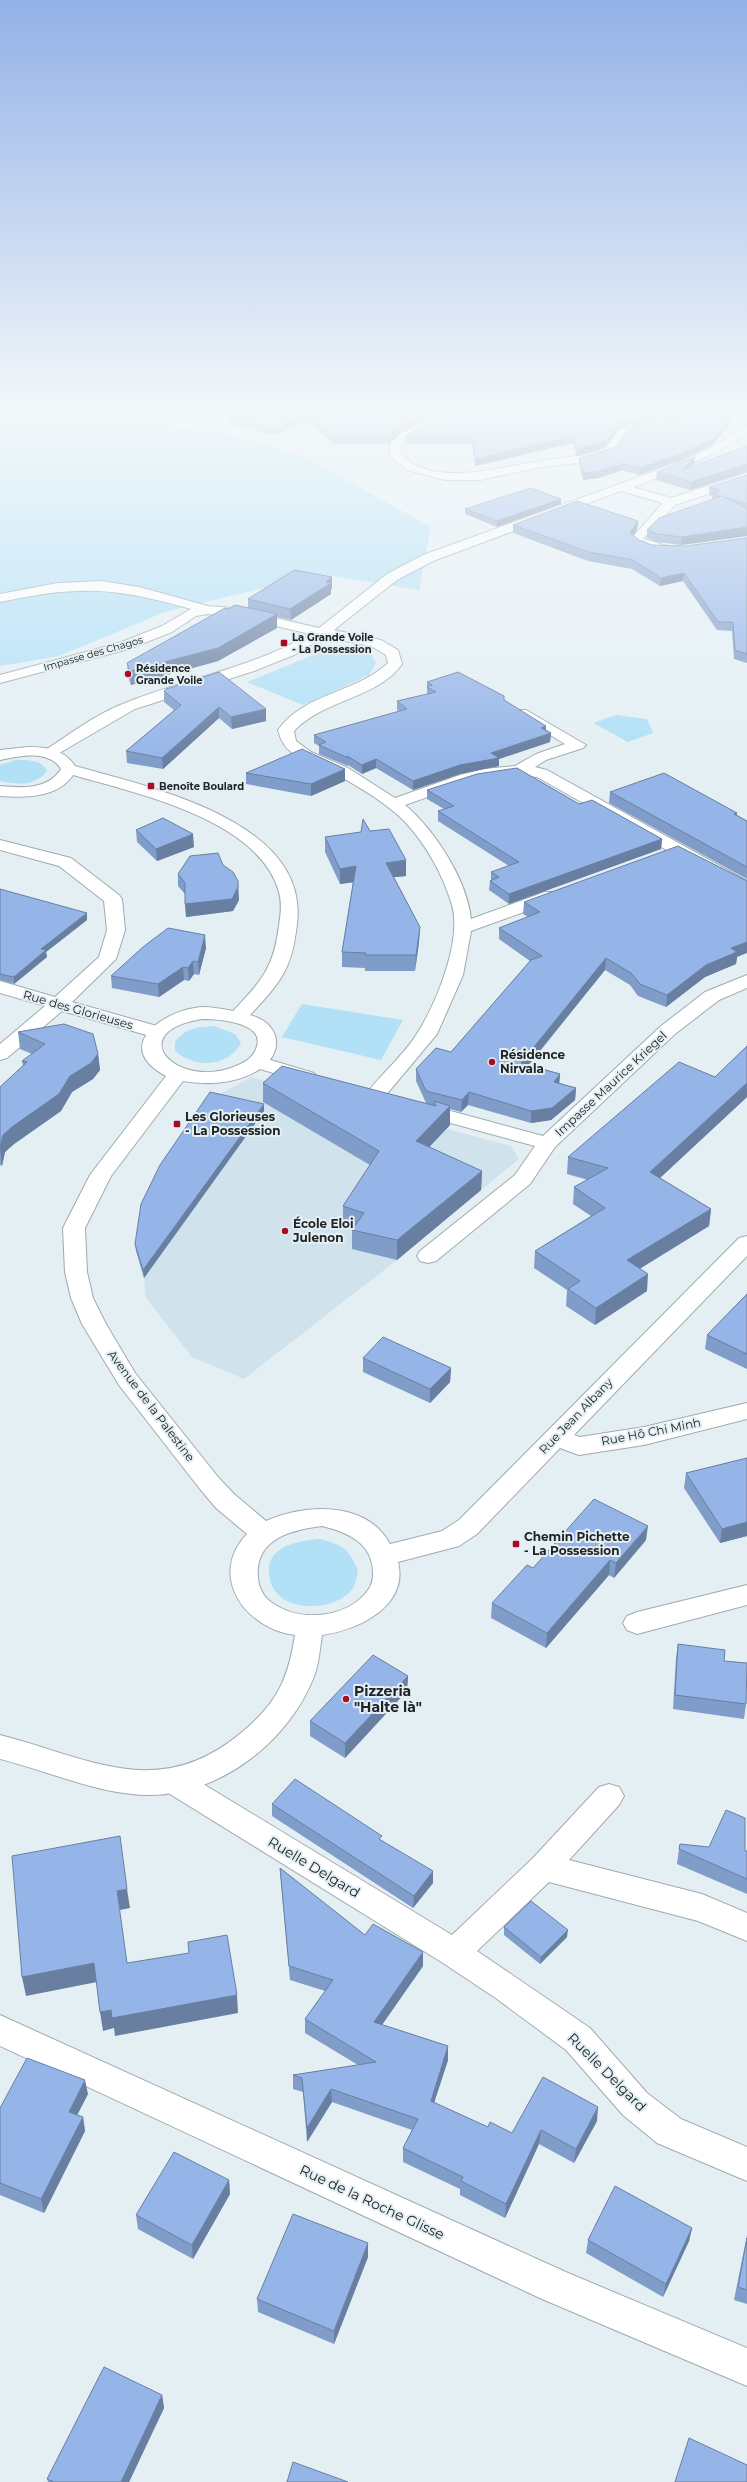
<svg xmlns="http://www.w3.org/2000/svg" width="747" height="2482" viewBox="0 0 747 2482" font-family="Montserrat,sans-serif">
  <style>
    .built { fill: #d0e3ec }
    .green { fill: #b1e0f7 }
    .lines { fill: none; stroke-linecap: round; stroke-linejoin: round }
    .street-casing { stroke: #a0aaaf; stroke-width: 2 }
    .secondary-casing { stroke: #a0aaaf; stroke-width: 2 }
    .street { fill: #fff; fill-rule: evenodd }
    .secondary { fill: #fff; fill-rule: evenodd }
    .wall { fill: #809cc8 }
    .shaded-wall { fill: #687fa2 }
    .building { fill: #95b5e8; stroke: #687fa2 }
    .poi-dot { fill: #a60c23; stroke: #e4eff4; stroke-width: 1.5 }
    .labels { text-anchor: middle; stroke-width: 4; stroke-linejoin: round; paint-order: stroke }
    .far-poi-label { font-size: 10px; font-weight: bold; fill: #202426; stroke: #e4eff4; text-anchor: start }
    .far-street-label { font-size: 10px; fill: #202426; stroke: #e4eff4 }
    .street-label { font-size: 12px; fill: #202426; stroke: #e4eff4 }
    .poi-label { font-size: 12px; font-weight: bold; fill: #202426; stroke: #e4eff4; text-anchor: start }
    .near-poi-label { font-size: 14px; font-weight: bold; fill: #202426; stroke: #e4eff4; text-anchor: start }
    .near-street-label { font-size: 14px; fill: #202426; stroke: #e4eff4 }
  </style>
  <rect width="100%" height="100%" fill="#e4eff4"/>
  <polygon class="built" points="251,1077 511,1146 519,1159 397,1260 244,1379 192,1357 146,1298 144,1278 211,1099"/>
  <g class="green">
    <polygon points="0,414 88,414 219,432 303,456 431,527 419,590 321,574 165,612 59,656 0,666"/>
    <polygon points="342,645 371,653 376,663 369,675 303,705 247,682 333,647"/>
    <polygon points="616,715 647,719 653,733 628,742 593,723"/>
    <path d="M15,760c13,0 26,-1 32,11 -11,15 -30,14 -47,10v-16z"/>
    <polygon points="302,1004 403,1020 381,1060 282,1037"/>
    <path d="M214,1026l21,8 6,9c-13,25 -47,25 -66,8v-9c10,-14 23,-15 39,-16z"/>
    <path d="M320,1539c23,6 28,9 38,31 -1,5 -2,13 -5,18 -13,20 -55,24 -72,9 -8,-7 -11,-13 -12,-24 -3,-27 31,-33 51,-34z"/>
  </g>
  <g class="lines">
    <g class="street-casing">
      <g id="street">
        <path d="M119,414l66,6 62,-6c-15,16 -115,17 -128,0z"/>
        <path d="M425,414h11l3,9 -29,14 -9,8v9c4,3 9,9 14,11 36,18 89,1 126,-4 21,-4 40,-4 60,-11 10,-4 10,-13 18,-20 6,-5 38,-11 43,-5l-2,2 -33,7 -12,18 -29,10 -45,5 -61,13h-35l-38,-10 -18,-15 2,-13 11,-9 25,-11z"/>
        <path d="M747,425v8c-35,25 -74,39 -114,54l38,11 76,-25v8l-72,24 -32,34 24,7 1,3 -1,3c-11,2 -31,-3 -37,-12l33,-37 -42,-12 -188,70 -36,19 -63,50 47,10 17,10 4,14c-23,34 -78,35 -108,67l2,10 15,11 37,16 47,30 65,-23 24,-6 31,-3 21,-12 29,-10 -51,-31 2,-3h10l60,35 -3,3 -37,12 -11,7 12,3 200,111v12l-6,-1 -204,-115c-47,-6 -89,13 -132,28 30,25 62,75 66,114l74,-27h12l3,4 -3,4 -86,31 -8,44 -26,59 -56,67 -7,2 -7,-2 -3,-4c16,-23 40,-41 54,-65 19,-30 44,-92 34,-127 -9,-30 -26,-61 -47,-83 -18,-19 -45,-34 -67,-47 -24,-14 -53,-14 -60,-45 26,-37 78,-37 110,-67l-2,-8 -15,-9 -47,-9 -30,18 -40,16 -119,38 -86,50 -8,-5 3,-3c26,-17 52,-37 81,-48 62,-25 127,-35 185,-69l-77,-18 -25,-2 -12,2 -24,16 -43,17 -129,34v-8l119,-32 43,-17 29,-17c-77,-22 -112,-24 -191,-7v-8l58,-11 43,-2 38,6 69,19 25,2 86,20 68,-54 36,-19 260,-94 33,-16z"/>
        <polygon points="0,840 71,858 119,895 122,899 125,930 116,959 72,1002 164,1028 167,1032 164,1036 150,1036 62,1011 7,1058 0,1060 0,1044 45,1006 0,993 0,981 55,997 99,957 107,930 104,901 59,866 0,850"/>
        <polygon points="747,975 747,988 719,1000 675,1034 555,1147 530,1184 436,1261 428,1263 420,1261 417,1256 420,1251 515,1175 535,1146 414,1113 411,1109 414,1105 421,1103 543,1136 661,1026 705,992"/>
        <polygon points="257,1056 314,1073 317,1077 314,1081 307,1083 250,1066 247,1062 250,1058"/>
        <polygon points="747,1585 747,1605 637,1634 627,1630 623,1623 627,1616 637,1612"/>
        <polygon points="175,1770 185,1773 452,1935 533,1858 599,1787 609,1784 619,1787 624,1796 619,1805 569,1860 702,1894 747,1913 747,1941 698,1921 549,1882 477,1951 590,2028 647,2093 681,2119 747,2147 747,2181 657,2143 623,2115 566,2050 497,1999 443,1963 165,1791 160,1782 165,1773"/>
        <polygon points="0,2015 568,2273 747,2348 747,2386 542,2299 0,2046"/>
      </g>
    </g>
    <g class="secondary-casing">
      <path id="secondary" d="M28,747c18,0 36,2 47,19 73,21 235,54 222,158 -5,45 -16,58 -47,91 33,9 35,41 5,57 -21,12 -49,13 -72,9l-72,95 -26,52 2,44 6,26 13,26 29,49 83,104 16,17 32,27c39,-17 100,-21 124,23l52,-13 17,-11 280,-282 8,-2v20l-173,179 6,2 64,-10 103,-24v16l-103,26 -65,10 -19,-7 -83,86 -18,12 -61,16c11,44 -40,68 -76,73 -2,13 -3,27 -7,39 -24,65 -93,121 -165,121 -51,0 -101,-24 -150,-36v-24c90,23 158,67 241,-2 36,-30 47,-53 54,-98 -49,-6 -88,-59 -48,-101l-31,-26 -16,-19 -81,-104 -37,-61 -11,-26 -6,-26 -2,-44 27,-53 76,-99c-55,-29 -3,-66 36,-69 10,0 21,2 31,4 29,-30 41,-44 46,-86 2,-11 3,-22 0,-33 -20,-73 -144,-99 -206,-117 -15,23 -49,23 -73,21v-10c21,2 48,4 61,-17 -12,-20 -42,-13 -61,-9v-10zM202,1019c16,0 62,3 55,27 -3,11 -11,16 -21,20 -59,25 -115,-34 -34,-47zM322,1526c25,6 51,17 51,47 0,6 -1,12 -5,17 -19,27 -64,32 -91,16 -11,-6 -18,-15 -19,-28 -4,-39 33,-48 64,-52z"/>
    </g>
    <use href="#street" class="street"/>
    <use href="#secondary" class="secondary"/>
  </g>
  <g class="wall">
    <polygon points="188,414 226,414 199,417"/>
    <polygon points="236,414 425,415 425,421 401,432 389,444 333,444 308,421 275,435 227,424 227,417"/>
    <polygon points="437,414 659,414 659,420 619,429 606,447 580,456 576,456 573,443 475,466 472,444 405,444 405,437 438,419"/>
    <polygon points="664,414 740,414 738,416 708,415 664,419"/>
    <polygon points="731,418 730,425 711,446 682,460 639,475 622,470 599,478 583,480 579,464 579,458"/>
    <polygon points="747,446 747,472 690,490 656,480 657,472 694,464 692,467"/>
    <polygon points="747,475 747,537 747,536 681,545 656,542 647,538 647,530 712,500 712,496 709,495 709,487"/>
    <polygon points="561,504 497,527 465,514 465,509"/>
    <polygon points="638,521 637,530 633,536 639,540 652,545 686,546 747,538 747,663 734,659 732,631 717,630 683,581 660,586 632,569 588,561 513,533 513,525"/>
    <polygon points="332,588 331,589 331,594 291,620 277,617 277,628 218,661 131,685 128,677 127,663 229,609 248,608 248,599"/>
    <polygon points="427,682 504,700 551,733 550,742 499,759 499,766 460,774 413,790 376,768 362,774 348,765 348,766 319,754 319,746 314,743 314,735 399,711 397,710 397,701 427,694"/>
    <polygon points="164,691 266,721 232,729 219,718 163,769 127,763 126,751 174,710 164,702"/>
    <polygon points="246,773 345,781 311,796 246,784"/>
    <polygon points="427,790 579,804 662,839 661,849 509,904 489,890 490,881 491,880 491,872 509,866 438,821 438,811 444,809 427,799"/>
    <polygon points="610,792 737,813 737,815 747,821 747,879 609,803"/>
    <polygon points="136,830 194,847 157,861 137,842"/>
    <polygon points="370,831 406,876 394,877 420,927 419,942 415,971 365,971 365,968 342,967 342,952 353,882 340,884 325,852 325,837"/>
    <polygon points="223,865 239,900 233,911 186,917 185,894 178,886 178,874"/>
    <polygon points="0,889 87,920 46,952 47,957 14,984 0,980"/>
    <polygon points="524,902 737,957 736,964 705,977 666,1007 638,996 630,985 605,970 529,1065 560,1074 559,1083 576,1088 575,1100 551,1120 531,1123 468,1105 461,1112 450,1109 450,1125 429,1147 482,1171 481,1190 397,1260 352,1249 352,1230 353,1228 343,1225 343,1206 370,1165 263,1102 263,1083 434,1106 426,1103 416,1081 416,1069 451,1052 530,961 499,939 499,928 528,917 523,914"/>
    <polygon points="206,948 199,975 194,974 189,981 184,980 159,997 112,988 111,976"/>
    <polygon points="18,1032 98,1054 100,1070 93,1079 72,1092 61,1111 14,1144 5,1152 2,1166 0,1165 0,1087 23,1066 22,1061 32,1054 20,1049"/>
    <polygon points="747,1046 747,1097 660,1178 711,1209 709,1226 640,1268 647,1291 595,1325 566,1306 567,1290 534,1268 535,1251 591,1216 573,1204 574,1187 588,1180 567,1174 568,1157 715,1077"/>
    <polygon points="264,1104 264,1111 144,1278 136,1251 135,1244"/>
    <polygon points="747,1294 747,1369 705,1349 707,1335"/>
    <polygon points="363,1358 451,1368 450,1382 430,1403 363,1372"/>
    <polygon points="747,1458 747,1536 720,1543 684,1488 686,1473"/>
    <polygon points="646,1540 614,1578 609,1575 546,1648 491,1618 492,1603 533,1568"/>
    <polygon points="678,1644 724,1661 746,1704 744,1719 673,1709 676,1658"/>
    <polygon points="408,1676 407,1691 345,1758 310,1736 310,1721"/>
    <polygon points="272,1804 382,1841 433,1883 413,1908 272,1816"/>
    <polygon points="709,1847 747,1851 747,1894 677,1864 679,1849"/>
    <polygon points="280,1868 365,1935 423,1966 382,2025 448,2046 448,2060 434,2103 488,2127 512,2133 597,2121 574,2163 539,2144 505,2218 460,2195 460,2189 403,2162 403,2148 412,2130 332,2102 307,2142 303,2092 293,2089 293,2075 358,2065 305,2033 305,2019 325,1991 290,1980 281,1882"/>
    <polygon points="504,1927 567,1937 540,1964 504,1935"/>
    <polygon points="88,2094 77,2115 83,2117 85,2131 44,2213 0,2195 0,2108"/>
    <polygon points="229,2180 230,2194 193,2259 138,2229 136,2215"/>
    <polygon points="692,2228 689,2241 663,2297 586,2253 588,2240"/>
    <polygon points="747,2235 747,2304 734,2300"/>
    <polygon points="368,2243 368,2257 334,2344 258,2312 257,2299"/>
    <polygon points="162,2395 164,2408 129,2482 48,2482 47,2479"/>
  </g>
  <g class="shaded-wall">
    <polygon points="172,414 185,414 172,416"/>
    <polygon points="199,414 226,414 199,417"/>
    <polygon points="308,414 308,421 275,435 275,428"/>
    <polygon points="653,414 659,414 659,420 619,429 606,447 580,456 576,456 577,449 619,422"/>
    <polygon points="664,414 708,415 664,419"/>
    <polygon points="425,415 425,421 401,432 389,444 389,437 401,425"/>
    <polygon points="731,418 730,425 711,446 682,460 639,475 640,468"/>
    <polygon points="573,436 573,443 475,466 475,459"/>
    <polygon points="695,457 694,464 681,478 682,470"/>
    <polygon points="623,464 622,470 599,478 583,480 584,473"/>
    <polygon points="747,464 747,472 690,490 691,482"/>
    <polygon points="561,499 561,504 497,527 497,521"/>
    <polygon points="638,521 637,530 629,541 630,533"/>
    <polygon points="747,527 747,536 681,545 682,537"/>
    <polygon points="684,573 683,581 660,586 661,578"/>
    <polygon points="332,577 332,588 331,589 331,594 291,620 290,609"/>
    <polygon points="277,614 277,628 218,661 131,685 130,671"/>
    <polygon points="219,707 219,718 163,769 162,758"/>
    <polygon points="266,709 266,721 232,729 231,717"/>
    <polygon points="546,726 546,734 541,728"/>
    <polygon points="551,733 550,742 499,759 499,766 460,774 413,790 413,781 491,753"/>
    <polygon points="376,759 376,768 362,774 362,765"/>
    <polygon points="345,769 345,781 311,796 311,784"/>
    <polygon points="193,834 194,847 157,861 156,849"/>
    <polygon points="662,839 661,849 509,904 509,894"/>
    <polygon points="406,860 406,876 386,878 386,863"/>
    <polygon points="356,866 356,882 340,884 340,869"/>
    <polygon points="238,881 239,900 233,911 186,917 185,904"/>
    <polygon points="87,913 87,920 46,952 47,957 14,984 14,977 41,949"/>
    <polygon points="420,927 419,942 415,971 416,955"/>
    <polygon points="205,935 206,948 199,975 198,962"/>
    <polygon points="747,942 747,953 737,957 736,964 705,977 666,1007 667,995 706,965 731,948"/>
    <polygon points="606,958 605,970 520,1075 521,1063"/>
    <polygon points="193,961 194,974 189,981 188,968"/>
    <polygon points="183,967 184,980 159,997 158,984"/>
    <polygon points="98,1054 100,1070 93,1079 72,1092 61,1111 14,1144 5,1152 2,1166 0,1148 3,1135 70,1076"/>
    <polygon points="560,1074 559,1086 554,1082"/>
    <polygon points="747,1083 747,1097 648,1189 650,1172"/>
    <polygon points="576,1088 575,1100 551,1120 531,1123 531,1111"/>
    <polygon points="469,1092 468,1105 461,1112 462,1100"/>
    <polygon points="264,1104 264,1111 144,1278 143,1270"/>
    <polygon points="450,1106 450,1125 416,1161 416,1141"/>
    <polygon points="482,1171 481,1190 397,1260 397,1240"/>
    <polygon points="711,1209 709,1226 625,1278 627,1260"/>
    <polygon points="648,1274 647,1291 595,1325 596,1308"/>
    <polygon points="451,1368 450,1382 430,1403 430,1389"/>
    <polygon points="747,1522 747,1536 720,1543 722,1529"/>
    <polygon points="648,1526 646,1540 614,1578 616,1563"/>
    <polygon points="610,1560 609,1575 546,1648 547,1633"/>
    <polygon points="408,1676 407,1691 345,1758 345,1743"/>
    <polygon points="433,1871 433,1883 413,1908 414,1896"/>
    <polygon points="127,1889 130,1908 120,1910 117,1891"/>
    <polygon points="568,1930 567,1937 540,1964 541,1957"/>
    <polygon points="423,1952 423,1966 374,2036 374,2022"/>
    <polygon points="94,1963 97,1982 26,1996 22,1977"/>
    <polygon points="237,1995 238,2013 115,2036 114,2028 103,2031 100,2012 111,2010"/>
    <polygon points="448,2046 448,2060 430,2115 431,2101"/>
    <polygon points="85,2080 88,2094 72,2125 69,2112"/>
    <polygon points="331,2089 332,2102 307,2142 307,2128"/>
    <polygon points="598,2107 597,2121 574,2163 576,2149"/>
    <polygon points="83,2117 85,2131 44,2213 41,2199"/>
    <polygon points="541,2130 539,2144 505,2218 506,2204"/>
    <polygon points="229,2180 230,2194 193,2259 192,2245"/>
    <polygon points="692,2228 689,2241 663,2297 666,2284"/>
    <polygon points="368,2243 368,2257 334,2344 334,2331"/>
    <polygon points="162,2395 164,2408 129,2482 121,2482"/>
  </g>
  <g class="building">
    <polygon points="236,414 307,414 275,428 227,417"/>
    <polygon points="308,414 425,414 425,415 401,425 389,437 333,437"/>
    <polygon points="439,414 653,414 619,422 607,440 580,449 577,449 573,436 475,459 473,437 405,437 411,432 440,418"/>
    <polygon points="709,417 731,418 712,439 683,453 640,468 623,464 599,471 584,473 579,458 616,447 628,429 645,424"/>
    <polygon points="747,446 747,464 691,482 657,472 695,457 682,470"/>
    <polygon points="747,475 747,504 724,497 747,509 747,527 682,537 657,534 647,530 659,518 722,496 713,493 720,490 709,487"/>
    <polygon points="531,488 561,499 497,521 465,509"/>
    <polygon points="577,501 638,521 630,533 639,540 652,545 686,546 747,538 747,654 735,650 733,622 718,622 684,573 661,578 633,560 589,552 513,525"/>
    <polygon points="294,570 332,577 326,582 331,583 290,609 248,599"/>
    <polygon points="235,605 277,614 218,648 130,671 127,663 225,608 229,609"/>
    <polygon points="219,672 266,709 231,717 219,707 162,758 126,751 181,705 164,691 166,689"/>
    <polygon points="458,672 504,696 504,700 546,726 541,728 551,733 491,753 499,758 460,765 413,781 376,759 362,765 347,756 348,758 319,745 326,742 314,735 407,709 397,701 436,692 427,687 432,685 427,682"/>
    <polygon points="302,749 345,769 311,784 246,773"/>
    <polygon points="517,768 579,804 592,800 662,839 509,894 490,881 499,877 491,872 519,862 438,811 454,806 427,790 477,774"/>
    <polygon points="664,773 737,813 734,814 747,821 747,867 610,792"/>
    <polygon points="163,818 193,834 156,849 136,830"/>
    <polygon points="363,819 370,831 389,829 406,860 386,863 420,927 416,955 365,955 366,953 342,952 356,866 340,869 325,837 361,832"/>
    <polygon points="678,846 747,881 747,942 731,948 737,952 706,965 667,995 640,984 631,973 606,958 521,1063 560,1074 554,1082 576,1088 552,1108 531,1111 469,1092 462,1100 426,1091 416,1069 436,1048 451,1052 531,960 542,956 499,928 540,912 524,902"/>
    <polygon points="218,853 223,865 233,872 238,881 238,887 232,899 185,904 185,883 178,874 190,856"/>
    <polygon points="0,889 87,913 41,949 46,950 14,977 0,974"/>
    <polygon points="168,928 205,935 198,962 193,961 188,968 183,967 158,984 111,976 143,947"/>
    <polygon points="64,1024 93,1034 98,1054 91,1063 70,1076 59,1094 12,1127 3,1135 0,1148 0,1087 27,1062 22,1061 45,1044 18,1032"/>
    <polygon points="747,1046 747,1083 650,1172 711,1209 627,1260 648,1274 596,1308 568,1289 580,1281 535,1251 605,1208 574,1187 608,1168 568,1157 679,1062 715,1077"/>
    <polygon points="282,1066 436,1106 434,1101 450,1106 416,1141 482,1171 397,1240 352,1230 364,1213 343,1206 379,1151 263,1083"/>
    <polygon points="210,1092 264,1104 143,1270 135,1244 141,1204 160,1165"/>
    <polygon points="747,1294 747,1354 707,1335"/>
    <polygon points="383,1337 451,1368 430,1389 363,1358"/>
    <polygon points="747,1458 747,1522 722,1529 686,1473"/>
    <polygon points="594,1499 648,1526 616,1563 610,1560 547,1633 492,1603 527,1565 533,1568"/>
    <polygon points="678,1644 725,1650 724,1661 747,1663 746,1704 675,1695"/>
    <polygon points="373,1655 408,1676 345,1743 310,1721"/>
    <polygon points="295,1779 382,1836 379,1839 433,1871 414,1896 272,1804"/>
    <polygon points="726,1810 745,1818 745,1851 747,1851 747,1879 679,1849 680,1844 709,1847"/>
    <polygon points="120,1836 127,1889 117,1891 127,1963 189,1953 188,1942 227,1935 237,1995 112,2018 111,2010 100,2012 94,1963 22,1977 12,1856"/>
    <polygon points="280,1868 365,1935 373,1924 423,1952 374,2022 448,2046 431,2101 488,2127 490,2122 512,2133 543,2077 598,2107 576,2149 541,2130 506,2204 461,2181 463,2177 403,2148 418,2119 331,2089 307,2128 302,2078 293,2075 376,2062 305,2019 333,1980 289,1966"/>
    <polygon points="531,1901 568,1930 541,1957 504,1927"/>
    <polygon points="27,2058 85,2080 69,2112 83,2117 41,2199 0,2183 0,2108"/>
    <polygon points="174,2152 229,2180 192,2245 136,2215"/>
    <polygon points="615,2186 692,2228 666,2284 588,2240"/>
    <polygon points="293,2214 368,2243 334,2331 257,2299"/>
    <polygon points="747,2238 747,2290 738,2287"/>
    <polygon points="104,2367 162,2395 121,2482 54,2482 47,2479"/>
    <polygon points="689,2438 747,2465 747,2482 675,2482"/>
    <polygon points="293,2462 348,2482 287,2482"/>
  </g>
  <linearGradient id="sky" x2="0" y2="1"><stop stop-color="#93b1e7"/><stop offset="0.54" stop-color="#f3f8fa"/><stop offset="1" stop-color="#f3f8fa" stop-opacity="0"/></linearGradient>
  <rect width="747" height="762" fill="url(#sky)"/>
  <g class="poi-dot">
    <rect x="280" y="639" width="8" height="8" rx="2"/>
    <circle cx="128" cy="674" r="4"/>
    <rect x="147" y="782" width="8" height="8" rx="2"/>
    <circle cx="492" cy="1062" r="4"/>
    <rect x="173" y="1120" width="8" height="8" rx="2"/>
    <circle cx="285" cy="1231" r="4"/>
    <rect x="512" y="1540" width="8" height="8" rx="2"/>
    <circle cx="346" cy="1699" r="4"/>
  </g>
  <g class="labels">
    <g class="far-poi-label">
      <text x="292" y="641">La Grande Voile<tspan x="292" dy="12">- La Possession</tspan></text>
      <text x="136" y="672">Résidence<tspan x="136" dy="12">Grande Voile</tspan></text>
      <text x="159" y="790">Benoîte Boulard</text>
    </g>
    <g class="far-street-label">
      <text transform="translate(93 653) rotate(-16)" y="4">Impasse des Chagos</text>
    </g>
    <g class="street-label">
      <text transform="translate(78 1010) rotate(16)" y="4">Rue des Glorieuses</text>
      <text transform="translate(611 1084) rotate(-43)" y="4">Impasse Maurice Kriegel</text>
      <text transform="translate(151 1406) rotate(53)" y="4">Avenue de la Palestine</text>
      <text transform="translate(576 1416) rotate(-46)" y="4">Rue Jean Albany</text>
      <text transform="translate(651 1432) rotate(-11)" y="4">Rue Hô Chi Minh</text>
    </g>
    <g class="poi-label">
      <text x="500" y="1059">Résidence<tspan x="500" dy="14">Nirvala</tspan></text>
      <text x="185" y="1121">Les Glorieuses<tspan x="185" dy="14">- La Possession</tspan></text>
      <text x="293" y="1228">École Eloi<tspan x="293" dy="14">Julenon</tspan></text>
      <text x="524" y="1541">Chemin Pichette<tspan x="524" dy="14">- La Possession</tspan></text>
    </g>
    <g class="near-poi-label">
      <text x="354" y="1696">Pizzeria<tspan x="354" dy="16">"Halte là"</tspan></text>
    </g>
    <g class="near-street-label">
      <text transform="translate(314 1867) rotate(31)" y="5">Ruelle Delgard</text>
      <text transform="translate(607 2072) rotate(45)" y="5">Ruelle Delgard</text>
      <text transform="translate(372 2202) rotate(25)" y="5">Rue de la Roche Glisse</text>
    </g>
  </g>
</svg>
